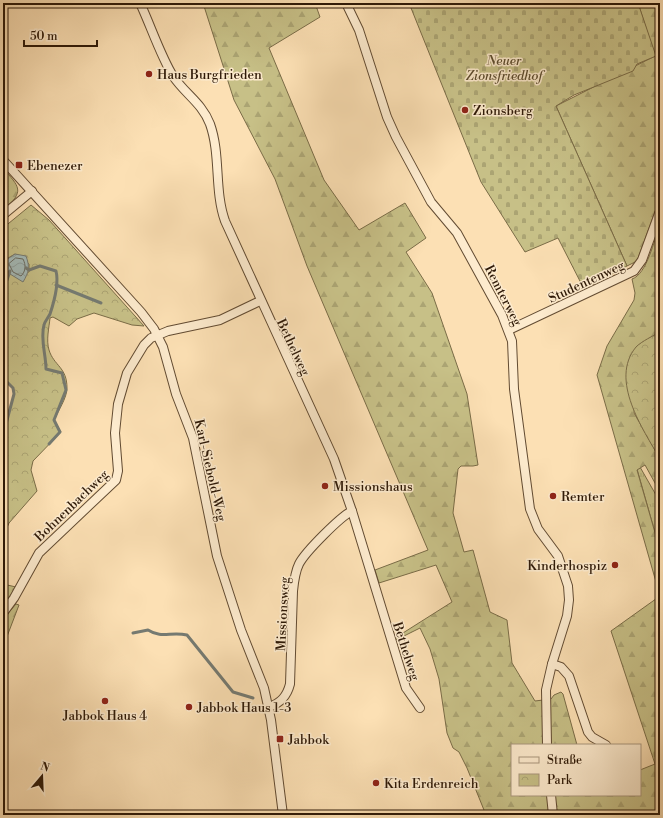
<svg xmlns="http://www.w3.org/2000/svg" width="663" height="818" viewBox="0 0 663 818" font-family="'Libre Bodoni',serif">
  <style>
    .grass { fill: url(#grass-tufts); stroke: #7a6c47 }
    .forest { fill: url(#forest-firs); stroke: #7a6c47 }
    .cemetery { fill: url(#cemetery-stones); stroke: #7a6c47 }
    .park { fill: url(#park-crowns); stroke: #7a6c47 }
    .water { fill: url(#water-waves); stroke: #757a71 }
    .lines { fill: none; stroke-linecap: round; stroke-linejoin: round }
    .shore { stroke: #696a60; stroke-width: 1 }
    .stream { stroke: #757a71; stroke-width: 3 }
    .street-casing { stroke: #624b32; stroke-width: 10 }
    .street { stroke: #fdebce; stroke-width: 8 }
    .poi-dot { fill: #8f2418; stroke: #fdebce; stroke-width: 1.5 }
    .labels { text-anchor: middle; stroke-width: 3; stroke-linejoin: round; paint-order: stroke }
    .park-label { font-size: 13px; font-style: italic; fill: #5c4b2d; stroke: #fdebce }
    .poi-label { font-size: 13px; fill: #2e1907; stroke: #fdebce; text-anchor: start }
    .street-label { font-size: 13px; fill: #2e1907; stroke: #fdebce }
  </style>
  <defs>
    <pattern id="grass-tufts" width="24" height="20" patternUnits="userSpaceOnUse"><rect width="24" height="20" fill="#c7c087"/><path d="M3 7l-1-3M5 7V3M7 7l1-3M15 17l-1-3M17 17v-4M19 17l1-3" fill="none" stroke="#aba473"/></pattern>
    <pattern id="forest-firs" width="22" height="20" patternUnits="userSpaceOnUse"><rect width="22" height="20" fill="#c7c087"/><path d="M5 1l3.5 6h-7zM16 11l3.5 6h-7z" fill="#aba473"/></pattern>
    <pattern id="cemetery-stones" width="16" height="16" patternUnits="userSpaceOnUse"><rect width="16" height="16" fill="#c7c087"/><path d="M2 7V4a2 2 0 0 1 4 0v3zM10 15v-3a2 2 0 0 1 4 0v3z" fill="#aba473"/></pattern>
    <pattern id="park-crowns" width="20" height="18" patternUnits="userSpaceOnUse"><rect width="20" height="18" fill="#c7c087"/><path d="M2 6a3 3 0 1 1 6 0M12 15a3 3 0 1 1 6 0" fill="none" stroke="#aba473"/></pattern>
    <pattern id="water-waves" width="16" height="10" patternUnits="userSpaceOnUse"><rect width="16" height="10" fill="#a4bab8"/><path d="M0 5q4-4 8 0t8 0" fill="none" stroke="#8e9f9d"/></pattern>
  </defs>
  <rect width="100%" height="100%" fill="#fce0b4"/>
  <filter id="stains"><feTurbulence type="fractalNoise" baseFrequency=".005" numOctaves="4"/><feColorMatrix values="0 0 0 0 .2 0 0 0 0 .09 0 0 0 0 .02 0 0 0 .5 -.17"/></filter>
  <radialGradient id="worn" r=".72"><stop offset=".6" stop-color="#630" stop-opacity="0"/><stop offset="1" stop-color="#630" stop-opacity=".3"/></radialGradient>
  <polygon class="grass" points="640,467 660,502 660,550 637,469"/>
  <g class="forest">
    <path d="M203,3h112l5,14 -51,31 55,132 35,50 46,-27 21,35 -20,14 26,41 35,101 11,71 -5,1h-12l-3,3 -5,44 11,39 9,-2 17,62 17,8 5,43 23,38 16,-2 3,-4 7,-3 2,2 14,51h-65v50h128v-25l15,-6 -44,-133 49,-35 -63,-221 10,-29 27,-46 1,-7 -3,-14c15,-5 22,-39 28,-54v107l-23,14 -3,67 26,46v33l-15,-27 -8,5 23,80v265h-174l-19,-47 -8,-16 -6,-4 -6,-15 -8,-54 -9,-30 -10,-21 -24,12 -1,-2 57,-36 -16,-37 -57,18 -4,-13 53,-20 -121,-284 -32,-87 -41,-79z"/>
    <polygon points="638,3 660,3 660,198 637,261 627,266 556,106 655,56"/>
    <path d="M3,168c16,19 23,23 0,42z"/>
    <polygon points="16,604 19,605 3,647 3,619"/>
  </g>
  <polygon class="cemetery" points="409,3 638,3 656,56 637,64 633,71 574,95 556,106 627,266 584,289 558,238 525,252 481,182"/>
  <g class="park">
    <path d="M31,205l18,15 95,106 -12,-1 -38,-12 -17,6 -8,7 -16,-9 -3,1c-1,10 -4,22 -1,32 5,16 18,17 18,38 0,10 -9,23 -13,32l7,12 -28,29 -2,9 6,21 -28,32 -6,14v-102l11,-41 -1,-6 -7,-7 -3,-21v-98l7,12 19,-2v-8l-14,-10 -12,7v-33z"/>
    <path d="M660,332v127c-17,-30 -51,-79 -24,-112 6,-6 17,-11 24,-15z"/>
    <polygon points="3,584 16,587 3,608"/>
  </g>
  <path class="water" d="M15,254l11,2c4,11 3,16 -3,26l-13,-8 -7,-12z"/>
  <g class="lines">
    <path class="shore" d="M16,258l7,1c3,6 3,12 -2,17l-8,-4 -4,-8z"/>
    <g class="stream">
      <path d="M26,268l3,2 11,-4 16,5c3,12 -2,31 -6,43 -2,4 -5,7 -6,11 -4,13 2,30 2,44l16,4 4,17 -12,30 6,12 -11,12"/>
      <polyline points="3,280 7,280 10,271"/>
      <polyline points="56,285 101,303"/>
      <polyline points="3,360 6,381 13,388 14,394 3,435"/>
      <path d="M133,633l15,-3c14,9 23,1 39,5l46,57 20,6"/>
    </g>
    <g class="street-casing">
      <g id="street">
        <path d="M140,3c10,21 21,54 33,73 12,18 29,27 37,48 11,31 4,66 15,97l109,238 18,52 54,177 14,20"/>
        <polyline points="346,3 359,30 387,117 396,137 431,202 457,233 502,315 512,341 514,389 530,509 538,529 558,556 568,586 569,600 567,616 552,664 546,690 547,745"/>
        <polyline points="3,160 141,312 154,329 163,347 176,394 193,438 217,556 241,630 264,688 271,720 283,815"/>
        <polyline points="3,215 32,191"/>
        <polyline points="509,330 634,271 642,260 660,211"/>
        <polyline points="3,613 14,598 39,553 116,480 118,471 115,433 118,404 127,373 144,345 151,338 168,331 220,320 260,301"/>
        <polyline points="552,664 561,667 569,676 588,732 592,737 606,745"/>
        <path d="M269,707c12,-4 18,-11 21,-23l3,-93c1,-10 2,-19 6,-27 6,-12 42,-48 53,-53"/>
        <polyline points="551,795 553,815"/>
      </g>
    </g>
    <use href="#street" class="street"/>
  </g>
  <g class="poi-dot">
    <circle cx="149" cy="74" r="4"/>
    <circle cx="465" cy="110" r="4"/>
    <rect x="15" y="161" width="8" height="8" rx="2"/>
    <circle cx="325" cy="486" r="4"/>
    <circle cx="553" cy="496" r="4"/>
    <circle cx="615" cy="565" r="4"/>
    <circle cx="105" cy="701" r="4"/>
    <circle cx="189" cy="707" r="4"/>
    <rect x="276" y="735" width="8" height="8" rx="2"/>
    <circle cx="376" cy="783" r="4"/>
  </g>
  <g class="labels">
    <g class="park-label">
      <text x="504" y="65">Neuer<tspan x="504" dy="15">Zionsfriedhof</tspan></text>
    </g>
    <g class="poi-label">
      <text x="157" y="79">Haus Burgfrieden</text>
      <text x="473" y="115">Zionsberg</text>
      <text x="27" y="170">Ebenezer</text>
      <text x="333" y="491">Missionshaus</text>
      <text x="561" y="501">Remter</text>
      <text x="607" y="570" text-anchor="end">Kinderhospiz</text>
      <text x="197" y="712">Jabbok Haus 1-3</text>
      <text x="105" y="720" text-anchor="middle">Jabbok Haus 4</text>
      <text x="288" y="744">Jabbok</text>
      <text x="384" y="788">Kita Erdenreich</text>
    </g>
    <g class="street-label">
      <text transform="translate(586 281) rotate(-25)" y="5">Studentenweg</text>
      <text transform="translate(504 295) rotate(63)" y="5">Remterweg</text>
      <text transform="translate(294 347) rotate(65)" y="5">Bethelweg</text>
      <text transform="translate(211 470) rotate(77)" y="5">Karl-Siebold-Weg</text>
      <text transform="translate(71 505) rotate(-44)" y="5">Bohnenbachweg</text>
      <text transform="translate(282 614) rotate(-87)" y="5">Missionsweg</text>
      <text transform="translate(407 651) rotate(72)" y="5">Bethelweg</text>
    </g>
  </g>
  <rect width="663" height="818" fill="none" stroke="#fce0b4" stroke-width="16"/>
  <rect x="4" y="4" width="655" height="810" fill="none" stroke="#2e1907" stroke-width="2"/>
  <rect x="8" y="8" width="647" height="802" fill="none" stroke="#2e1907"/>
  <rect x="511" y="744" width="130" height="52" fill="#fdebce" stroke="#aa977e"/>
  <rect x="519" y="757" width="20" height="6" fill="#fdebce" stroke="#aa977e"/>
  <text x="547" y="764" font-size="12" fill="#2e1907">Straße</text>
  <rect x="519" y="774" width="20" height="12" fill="url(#park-crowns)" stroke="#aa977e"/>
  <text x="547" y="784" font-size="12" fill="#2e1907">Park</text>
  <g transform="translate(42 776) rotate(19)" stroke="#fdebce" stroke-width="3" paint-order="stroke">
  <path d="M0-3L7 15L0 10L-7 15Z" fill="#2e1907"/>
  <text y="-6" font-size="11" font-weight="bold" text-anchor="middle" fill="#2e1907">N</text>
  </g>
  <path d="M24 40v6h73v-6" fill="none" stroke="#2e1907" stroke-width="2"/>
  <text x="30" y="40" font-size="12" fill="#2e1907" stroke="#fdebce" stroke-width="3" paint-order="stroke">50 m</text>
  <rect width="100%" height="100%" filter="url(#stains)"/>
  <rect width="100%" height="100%" fill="url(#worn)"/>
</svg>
